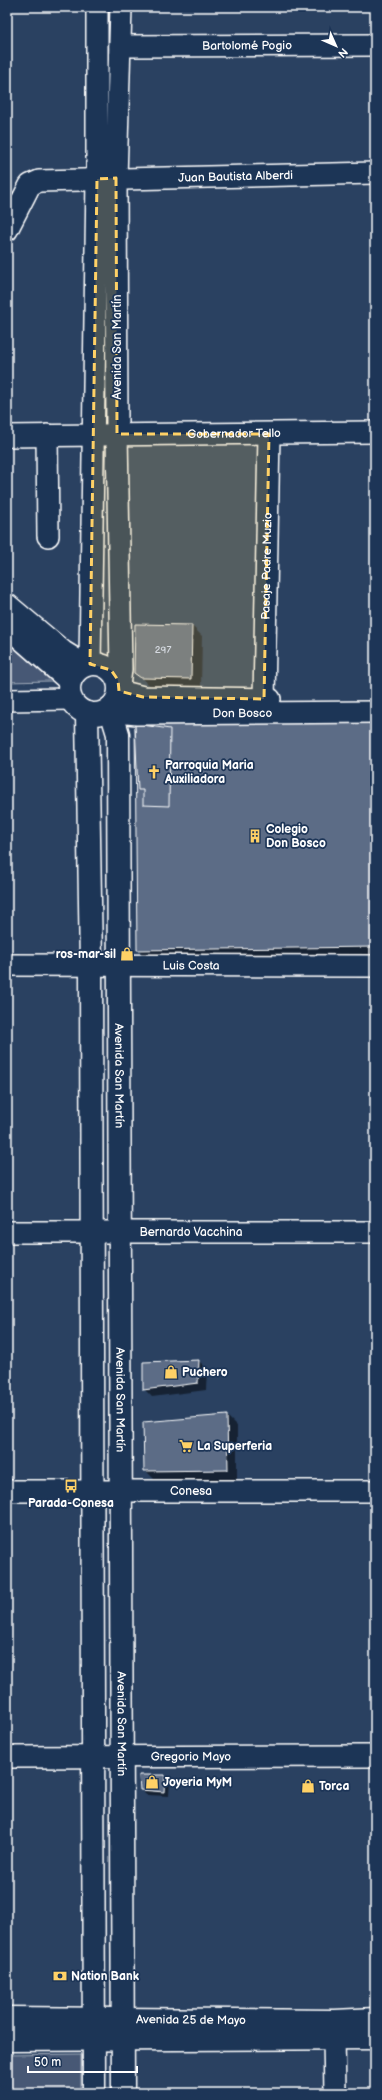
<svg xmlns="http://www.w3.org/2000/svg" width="382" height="2100" viewBox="0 0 382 2100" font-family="'Balsamiq Sans',sans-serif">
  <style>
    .green { fill: #465975; stroke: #a2acba }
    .shadow { fill: #0007 }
    .building { fill: #5b6c86; stroke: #fff }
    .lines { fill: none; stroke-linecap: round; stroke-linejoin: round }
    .minor-casing { stroke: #fff; stroke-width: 24 }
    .major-casing { stroke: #fff; stroke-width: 25 }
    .minor { stroke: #1d3557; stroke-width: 21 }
    .major { stroke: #1d3557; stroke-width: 22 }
    .marked { fill: #ffd166; fill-opacity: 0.2; stroke: #ffd166; stroke-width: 3; stroke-dasharray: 8 5; stroke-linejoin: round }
    .labels { text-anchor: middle; stroke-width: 3.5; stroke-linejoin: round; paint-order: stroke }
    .number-label { font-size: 10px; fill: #d6dae1 }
    .street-label { font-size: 12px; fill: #fff; stroke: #1d3557 }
    .poi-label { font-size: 12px; font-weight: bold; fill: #fff; stroke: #1d3557; text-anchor: start }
  </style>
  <rect width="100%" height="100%" fill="#2a4161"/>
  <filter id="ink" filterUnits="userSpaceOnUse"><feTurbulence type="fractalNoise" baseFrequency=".025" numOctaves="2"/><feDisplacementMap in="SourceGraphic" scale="8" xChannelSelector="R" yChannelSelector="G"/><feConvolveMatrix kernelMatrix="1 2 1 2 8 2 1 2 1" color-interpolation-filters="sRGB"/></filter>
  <g filter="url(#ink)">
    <g class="green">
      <polygon points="7,642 51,681 7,682"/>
      <polygon points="81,2054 81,2093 7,2093 7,2055"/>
    </g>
    <g class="shadow">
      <polygon points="192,626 202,636 201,688 152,687 135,673"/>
      <polygon points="375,723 375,955 145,957 138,949"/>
      <polygon points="199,1361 207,1369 206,1390 152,1397 144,1389"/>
      <polygon points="227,1416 237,1426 237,1480 155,1480 145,1470 144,1423"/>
      <polygon points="165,1776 170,1781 169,1796 146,1795 141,1789"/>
    </g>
    <g class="building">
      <polygon points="135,624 192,625 191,679 141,678 134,673"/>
      <polygon points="375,722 375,947 137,950 135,724"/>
      <polygon points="135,724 170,729 169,806 143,805 143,790 138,790"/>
      <polygon points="199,1360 198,1383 143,1390 143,1362"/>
      <polygon points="227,1415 228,1470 144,1471 143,1422"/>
      <polygon points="139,1775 165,1775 164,1792 140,1790"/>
    </g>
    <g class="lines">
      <g class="minor-casing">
        <g id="minor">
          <path id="s1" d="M120,46l255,-1"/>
          <path id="s2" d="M7,230l23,-45 9,-4 336,-8"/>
          <polyline points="47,435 48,536"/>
          <path id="s3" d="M7,436l368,-4"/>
          <polyline points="90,664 97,179 97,7"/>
          <polyline points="119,686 121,669 117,434 116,178 121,7"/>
          <polyline points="119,691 143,697 270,699"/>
          <path id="s4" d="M264,699l5,-265"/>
          <polyline points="7,700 71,699"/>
          <path id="s5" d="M112,706l15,7 10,1 238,-2"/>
          <path id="s6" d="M7,965l368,1"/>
          <path id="s7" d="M7,1232h368"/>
          <path id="s8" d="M7,1491h368"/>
          <path id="s9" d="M7,1757l368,-1"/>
          <polyline points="334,2038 335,2093"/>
        </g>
      </g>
      <g class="major-casing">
        <g id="major">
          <polyline points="7,605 63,652 84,665"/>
          <polyline points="7,626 70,681"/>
          <circle cx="94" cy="689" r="25"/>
          <path id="s10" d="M110,708l8,26 5,1359"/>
          <polyline points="87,713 91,965 94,2093"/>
          <path id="s11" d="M7,2018l328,3 40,-2"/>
          <polyline points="7,2040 375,2038"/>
        </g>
      </g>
      <use href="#minor" class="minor"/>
      <use href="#major" class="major"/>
    </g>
  </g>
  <path class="marked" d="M116,178l1,256h152l-5,265 -121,-2 -24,-6 -1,-11 -7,-10 -21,-6 7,-485z"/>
  <defs>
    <g id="church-bare" transform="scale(1.08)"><path d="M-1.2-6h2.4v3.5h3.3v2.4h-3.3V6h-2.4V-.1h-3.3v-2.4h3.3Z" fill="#ffd166" stroke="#1d3557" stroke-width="2.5" paint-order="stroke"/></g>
    <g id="building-bare" transform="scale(1.08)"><path d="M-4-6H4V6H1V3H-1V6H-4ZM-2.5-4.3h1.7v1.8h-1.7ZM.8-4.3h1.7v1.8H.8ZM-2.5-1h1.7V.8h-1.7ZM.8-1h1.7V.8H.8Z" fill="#ffd166" stroke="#1d3557" stroke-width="2.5" paint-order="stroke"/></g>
    <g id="shop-bare" transform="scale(1.08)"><path d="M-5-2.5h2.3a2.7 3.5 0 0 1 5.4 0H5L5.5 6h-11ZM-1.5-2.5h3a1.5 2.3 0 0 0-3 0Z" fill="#ffd166" stroke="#1d3557" stroke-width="2.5" paint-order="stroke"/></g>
    <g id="supermarket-bare" transform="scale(1.08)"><path d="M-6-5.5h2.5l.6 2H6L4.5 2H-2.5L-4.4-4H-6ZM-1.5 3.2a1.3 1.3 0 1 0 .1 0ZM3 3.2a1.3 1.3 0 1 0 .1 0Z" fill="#ffd166" stroke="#1d3557" stroke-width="2.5" paint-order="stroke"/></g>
    <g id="bus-bare" transform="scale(1.08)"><path d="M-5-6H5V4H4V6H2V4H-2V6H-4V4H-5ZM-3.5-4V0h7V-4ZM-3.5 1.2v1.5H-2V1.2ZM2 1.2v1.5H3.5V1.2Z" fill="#ffd166" stroke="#1d3557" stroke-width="2.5" paint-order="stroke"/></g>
    <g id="bank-bare" transform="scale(1.08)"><path d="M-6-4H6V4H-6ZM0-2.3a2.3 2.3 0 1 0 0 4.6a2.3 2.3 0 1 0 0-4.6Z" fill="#ffd166" stroke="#1d3557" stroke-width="2.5" paint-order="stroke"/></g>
  </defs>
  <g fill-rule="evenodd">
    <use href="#church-bare" x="154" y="772"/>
    <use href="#building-bare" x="255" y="836"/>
    <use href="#shop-bare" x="127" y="954"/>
    <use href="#shop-bare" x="171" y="1372"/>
    <use href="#supermarket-bare" x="186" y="1446"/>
    <use href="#bus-bare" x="71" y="1486"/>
    <use href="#shop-bare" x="152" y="1782"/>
    <use href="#shop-bare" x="308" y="1786"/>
    <use href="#bank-bare" x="60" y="1976"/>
  </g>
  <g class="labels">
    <g class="number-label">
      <text x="163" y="653">297</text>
    </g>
    <g class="street-label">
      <text dy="4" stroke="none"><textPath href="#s1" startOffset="127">Bartolomé Pogio</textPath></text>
      <text dy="4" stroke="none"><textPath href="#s2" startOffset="257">Juan Bautista Alberdi</textPath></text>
      <text transform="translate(117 347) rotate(-90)" y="4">Avenida San Martín</text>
      <text dy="4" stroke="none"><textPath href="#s3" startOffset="227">Gobernador Tello</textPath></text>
      <text dy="4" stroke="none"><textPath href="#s4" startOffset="133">Pasaje Padre Muzio</textPath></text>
      <text dy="4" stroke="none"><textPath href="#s5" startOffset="132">Don Bosco</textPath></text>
      <text dy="4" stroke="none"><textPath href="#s6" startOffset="184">Luis Costa</textPath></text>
      <text dy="4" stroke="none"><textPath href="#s10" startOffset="369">Avenida San Martín</textPath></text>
      <text dy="4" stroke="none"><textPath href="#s7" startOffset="184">Bernardo Vacchina</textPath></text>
      <text dy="4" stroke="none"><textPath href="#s10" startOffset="693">Avenida San Martín</textPath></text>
      <text dy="4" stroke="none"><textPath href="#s8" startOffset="184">Conesa</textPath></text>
      <text dy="4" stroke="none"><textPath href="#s10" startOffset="1017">Avenida San Martín</textPath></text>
      <text dy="4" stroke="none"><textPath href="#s9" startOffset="184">Gregorio Mayo</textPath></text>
      <text dy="4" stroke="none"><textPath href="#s11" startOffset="184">Avenida 25 de Mayo</textPath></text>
    </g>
    <g class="poi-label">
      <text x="165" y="769">Parroquia Maria<tspan x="165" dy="14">Auxiliadora</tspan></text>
      <text x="266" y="833">Colegio<tspan x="266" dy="14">Don Bosco</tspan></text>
      <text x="116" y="958" text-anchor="end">ros-mar-sil</text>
      <text x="182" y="1376">Puchero</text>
      <text x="197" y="1450">La Superferia</text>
      <text x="71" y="1507" text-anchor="middle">Parada-Conesa</text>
      <text x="163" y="1786">Joyeria MyM</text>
      <text x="319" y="1790">Torca</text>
      <text x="71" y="1980">Nation Bank</text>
    </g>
  </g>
  <rect width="382" height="2100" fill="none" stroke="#1d3557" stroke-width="24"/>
  <rect x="12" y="12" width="358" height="2076" fill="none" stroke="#fff" stroke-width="1.5" filter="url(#ink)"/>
  <g transform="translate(336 46) rotate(135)" stroke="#1d3557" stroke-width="3" paint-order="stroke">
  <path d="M0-3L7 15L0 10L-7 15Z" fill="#ffffff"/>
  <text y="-6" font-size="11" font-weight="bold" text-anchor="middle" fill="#ffffff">N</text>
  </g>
  <path d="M28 2066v6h109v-6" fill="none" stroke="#ffffff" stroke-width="2"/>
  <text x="34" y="2066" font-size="12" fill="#ffffff" stroke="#1d3557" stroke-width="3" paint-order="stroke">50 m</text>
</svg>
